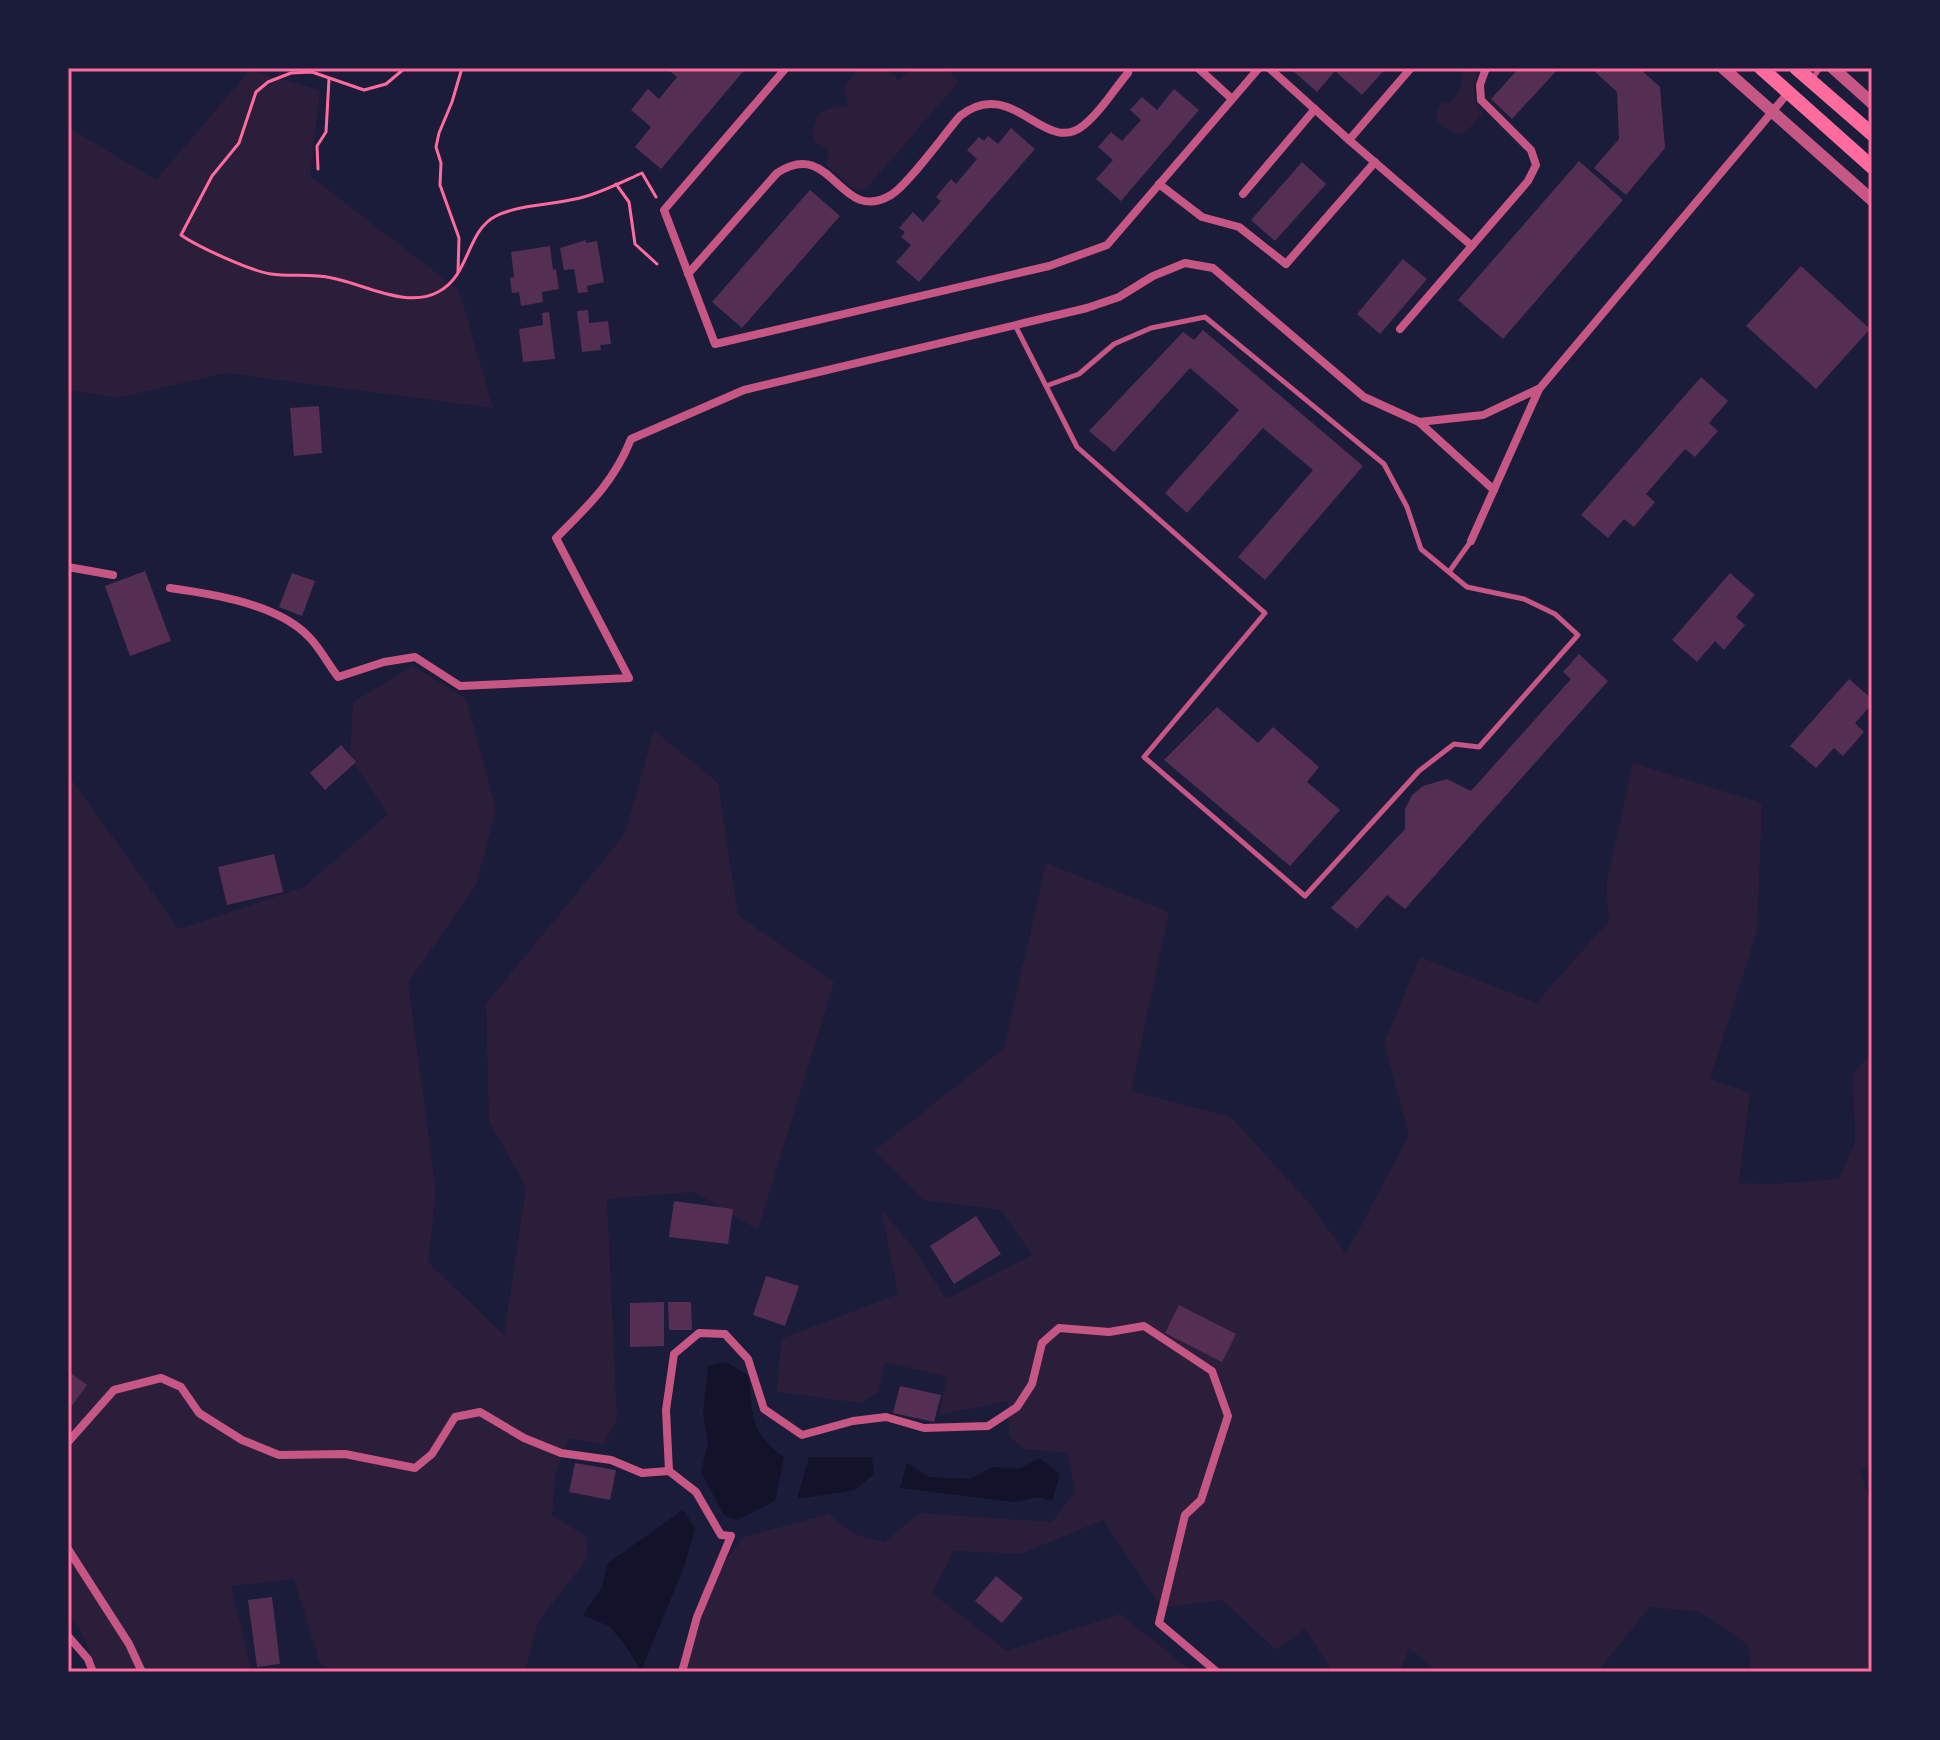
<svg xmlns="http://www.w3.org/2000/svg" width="1940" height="1740" viewBox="0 0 1940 1740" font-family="Figtree,sans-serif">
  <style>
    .green { fill: #2a1e3b }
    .water { fill: #12122b }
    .building { fill: #542f53 }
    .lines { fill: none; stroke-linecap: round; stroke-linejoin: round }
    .path { stroke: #ff6b9d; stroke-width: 3 }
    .service { stroke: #c65784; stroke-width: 5 }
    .minor { stroke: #c65784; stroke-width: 8 }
    .tertiary { stroke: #c65784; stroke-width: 12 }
    .secondary { stroke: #ff6b9d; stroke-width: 14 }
    .neatline { fill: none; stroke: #ff6b9d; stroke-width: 3 }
  </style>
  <rect width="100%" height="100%" fill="#1b1b3a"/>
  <g class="green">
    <path d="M859,68h25l15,12 12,-12h35l13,13 -93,108h-12l-28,-24 3,-16 -15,-7c-4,-28 9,-35 34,-36l-4,-19z"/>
    <path d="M1463,68l15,4c-6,17 -6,26 5,41l-18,20h-12l-17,-12 1,-11 6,-8 7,1 10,-14z"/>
    <polygon points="250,70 320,90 310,176 459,290 493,408 226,373 117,398 68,390 68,127 156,180"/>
    <polygon points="413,666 466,699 496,809 476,885 408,983 436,1190 428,1262 504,1335 526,1187 489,1121 486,1004 625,834 654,730 718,783 738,915 834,982 758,1230 694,1192 607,1199 617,1419 603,1445 569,1438 556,1472 552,1515 587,1537 587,1559 538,1622 525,1672 336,1672 320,1664 294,1579 231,1586 252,1672 98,1672 80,1629 68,1617 68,775 179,929 304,887 388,814 350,757 353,702"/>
    <polygon points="1633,763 1762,803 1757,931 1710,1079 1750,1093 1739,1183 1772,1184 1839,1179 1855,1142 1853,1074 1872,1052 1872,1466 1859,1469 1872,1506 1872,1672 1751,1672 1748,1645 1700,1612 1650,1607 1597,1672 1438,1672 1409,1648 1400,1672 1333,1672 1305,1629 1276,1650 1222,1600 1162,1608 1103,1520 1021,1554 954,1551 932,1593 1007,1651 1120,1614 1193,1672 678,1672 702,1589 744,1537 828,1514 855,1534 884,1542 920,1513 1052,1522 1075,1492 1068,1453 1024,1449 1009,1436 1008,1401 939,1415 947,1377 885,1362 878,1392 861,1403 777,1392 781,1339 898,1294 881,1209 912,1246 946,1299 1032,1255 1001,1210 923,1200 874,1151 1004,1048 1046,863 1169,912 1131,1091 1231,1117 1312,1206 1346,1254 1409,1135 1384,1043 1420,957 1536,1003 1609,921 1606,885"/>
  </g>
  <g class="water">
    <path d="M726,1362l23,14c3,38 1,58 35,81l-9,44 -38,19 -13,-5 -23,-43 7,-29 -5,-30 5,-47z"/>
    <polygon points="809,1457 872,1457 874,1474 855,1490 797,1499"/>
    <polygon points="1039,1458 1060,1474 1052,1501 1038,1497 1015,1502 900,1488 907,1463 929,1477 970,1479 993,1467 1019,1469"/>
    <polygon points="683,1510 695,1528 684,1567 641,1671 626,1646 609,1626 583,1615 602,1587 608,1563"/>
  </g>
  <g class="building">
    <polygon points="666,68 746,68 661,169 635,147 651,127 631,110 648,89 659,99 677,77"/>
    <polygon points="1290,68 1386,68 1362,95 1335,71 1317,92"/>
    <polygon points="1519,68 1559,68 1512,119 1491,99"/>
    <polygon points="1591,68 1639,68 1660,87 1665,148 1626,195 1594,168 1619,139 1617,92"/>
    <polygon points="1174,89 1199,110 1121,201 1096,179 1113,160 1098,147 1111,132 1122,141 1141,120 1130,110 1142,97 1157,110"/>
    <polygon points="1011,128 1035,149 919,282 896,262 911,245 901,237 905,232 899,228 913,212 923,222 941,201 936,197 951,179 956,184 977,159 967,150 979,137 984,141 988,136 998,144"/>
    <polygon points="1579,161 1623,200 1503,339 1458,300"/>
    <polygon points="1302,162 1326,184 1275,241 1251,220"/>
    <polygon points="810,190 840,216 742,328 712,302"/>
    <polygon points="586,240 586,243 597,241 604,282 587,286 588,292 578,293 574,269 564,270 560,248"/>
    <polygon points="550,246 553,270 556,269 559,289 542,292 543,302 521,306 519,292 512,293 510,278 514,277 511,252"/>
    <polygon points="1403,259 1427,279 1380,334 1357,314"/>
    <polygon points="1801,266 1870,329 1816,389 1746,326"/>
    <polygon points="588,310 589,323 608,321 611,344 600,345 601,350 582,352 577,311"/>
    <polygon points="549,312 555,359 523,362 519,329 543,325 542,313"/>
    <polygon points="1203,330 1363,466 1265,580 1238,557 1313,470 1263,428 1187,513 1165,493 1239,410 1190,368 1114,452 1089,431 1183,332 1194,340"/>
    <polygon points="1701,377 1728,401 1709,423 1718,431 1695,457 1685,449 1646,494 1655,502 1634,527 1624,519 1608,538 1581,515"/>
    <polygon points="319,406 322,453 294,456 290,408"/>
    <polygon points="145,571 171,641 130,656 105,586"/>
    <polygon points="292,573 315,581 302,616 279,607"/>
    <polygon points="1730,573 1755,595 1736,617 1745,625 1724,650 1715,641 1697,662 1672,640"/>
    <polygon points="1579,654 1608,681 1405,909 1387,895 1357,929 1331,908 1405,829 1405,809 1412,795 1423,786 1447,779 1471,791 1571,679 1563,672"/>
    <polygon points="1849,679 1872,699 1872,704 1855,723 1864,732 1843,756 1834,748 1816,768 1790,746"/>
    <polygon points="1217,707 1258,743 1273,727 1319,767 1307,782 1340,810 1290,866 1164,760"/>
    <polygon points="341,745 356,762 325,790 310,773"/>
    <polygon points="274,854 283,892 227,905 218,867"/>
    <polygon points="674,1201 733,1209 728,1244 669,1237"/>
    <polygon points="976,1216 1001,1254 954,1284 930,1246"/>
    <polygon points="766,1276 799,1286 785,1326 753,1315"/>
    <polygon points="664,1302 664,1346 630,1347 630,1303"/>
    <polygon points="668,1302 691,1302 692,1330 669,1330"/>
    <polygon points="1179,1305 1236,1334 1222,1362 1165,1333"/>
    <polygon points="68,1371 87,1385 68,1411"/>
    <polygon points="900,1386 941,1395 934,1422 893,1413"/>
    <polygon points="575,1463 616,1470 610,1500 569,1492"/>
    <polygon points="996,1576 1023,1598 1002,1623 975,1601"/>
    <polygon points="272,1597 280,1664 257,1667 248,1600"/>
  </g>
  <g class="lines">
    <g class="path">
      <path d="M405,68l-19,16 -22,6 -52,-18 -21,1 -23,9 -12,10 -17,51 -27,33 -31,59c17,12 70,36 90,39 20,3 40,-1 61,4 32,6 75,31 106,14 32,-16 28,-61 58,-76 25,-12 56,-11 84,-18 21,-5 42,-16 62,-25l14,24"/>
      <polyline points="318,169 317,146 326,132 329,79"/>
      <polyline points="616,184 629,202 635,244 657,264"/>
      <polyline points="458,272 459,238 440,185 441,163 436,147 439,133 452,102 462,68"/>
    </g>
    <g class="service">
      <polyline points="1812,79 1820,68"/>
      <polyline points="1015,325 1077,447 1265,613 1144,757 1305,896 1419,771 1454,744 1479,747 1578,635 1555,614 1524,599 1467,587 1421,549 1407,507 1384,464 1205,317 1151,328 1114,344 1079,374 1046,386"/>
      <polyline points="1449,572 1471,541"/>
    </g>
    <g class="minor">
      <polyline points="786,68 664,210 715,344 1049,266 1107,245 1259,68"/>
      <polyline points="1198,68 1232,99"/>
      <polyline points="1269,68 1349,140 1411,68"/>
      <polyline points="1349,140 1472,246"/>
      <polyline points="1159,184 1202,217 1239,227 1286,264 1375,162"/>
      <polyline points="1243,194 1315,109"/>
      <path d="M688,274l89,-101c56,-37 62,53 114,22 17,-10 54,-62 69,-79 53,-42 85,42 124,9 17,-13 30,-36 44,-52l1,-5"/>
      <polyline points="1400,329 1528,181 1536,165 1531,150 1481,100 1480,85 1486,68"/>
      <polyline points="1419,422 1494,490"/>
      <polyline points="1471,541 1539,389"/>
      <polyline points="68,567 113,575"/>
      <path d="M170,588c43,6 108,16 139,49 11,11 19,27 29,40l46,-15 31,-5 45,29 169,-8 -73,-140c32,-32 58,-56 75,-99l113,-49 343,-82 32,-11 34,-21 32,-13 28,5 151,129 55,25 64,-7 57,-27 248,-295"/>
      <polyline points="68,1442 114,1390 161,1378 181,1387 199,1413 242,1440 279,1455 345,1454 415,1468 432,1454 455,1417 480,1412 524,1438 561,1453 611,1460 642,1473 669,1471 696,1492 721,1535 731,1536 697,1617 682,1672"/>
      <polyline points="669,1471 666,1410 674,1354 699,1333 725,1334 748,1359 764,1409 802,1435 853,1421 886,1417 924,1428 988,1426 1017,1407 1032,1384 1042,1343 1059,1328 1109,1332 1144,1326 1212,1371 1228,1416 1201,1500 1185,1515 1159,1623 1217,1672"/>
      <polyline points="68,1549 129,1644 142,1672"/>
      <polyline points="68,1636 88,1659 93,1672"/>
    </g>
    <g class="tertiary">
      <polyline points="1723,68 1872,200"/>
      <polyline points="1833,68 1872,103"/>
    </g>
    <g class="secondary">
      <polyline points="1761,68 1872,167"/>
      <polyline points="1796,68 1872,134"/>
    </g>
  </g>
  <rect width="1940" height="1740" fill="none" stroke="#1b1b3a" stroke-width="140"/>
  <rect x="70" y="70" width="1800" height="1600" class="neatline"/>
</svg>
